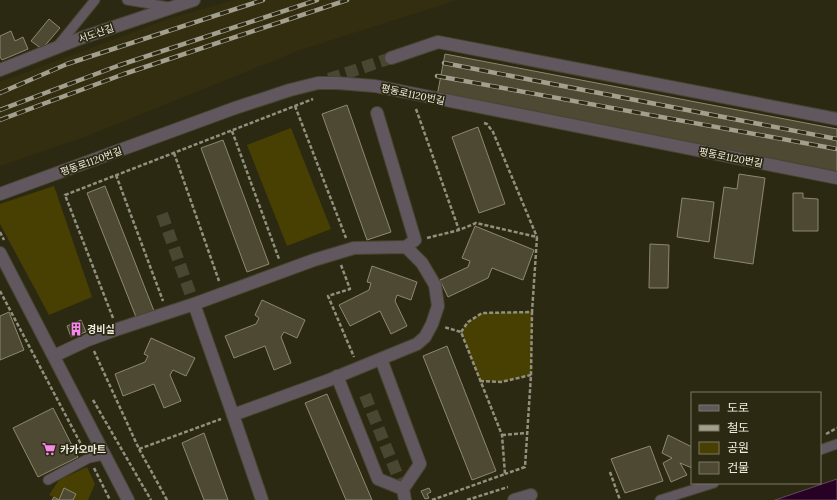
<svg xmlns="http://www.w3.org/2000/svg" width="837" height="500" viewBox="0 0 837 500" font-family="Lora,'Noto Sans KR',serif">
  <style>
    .built { fill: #332e10 }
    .green { fill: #483f02 }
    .water { fill: #270224; stroke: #63495c }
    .building { fill: #4d4932; stroke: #8d8970 }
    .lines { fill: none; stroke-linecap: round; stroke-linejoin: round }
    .minor-tunnel { stroke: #494732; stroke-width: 12; stroke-dasharray: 12 6; stroke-linecap: butt }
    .service-casing { stroke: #474530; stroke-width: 11 }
    .minor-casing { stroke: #474530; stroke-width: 14 }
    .path { stroke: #92907e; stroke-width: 2.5; stroke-dasharray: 4 2; stroke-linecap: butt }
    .service { stroke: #60575f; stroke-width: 9 }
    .minor { stroke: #60575f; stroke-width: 12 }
    .rail-casing { stroke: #a29f8e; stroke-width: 4.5 }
    .rail { stroke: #2c2913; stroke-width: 3; stroke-dasharray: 9; stroke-linecap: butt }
    .labels { text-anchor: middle; stroke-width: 3.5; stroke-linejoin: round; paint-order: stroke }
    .street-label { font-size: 10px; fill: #f0eee0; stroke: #2c2913 }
    .poi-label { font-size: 10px; font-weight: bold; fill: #f0eee0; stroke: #2c2913; text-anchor: start }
  </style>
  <rect width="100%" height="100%" fill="#2c2913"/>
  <polygon class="built" points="234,0 457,0 300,50 87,136 0,166 0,82 171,18"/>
  <g class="green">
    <polygon points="291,128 331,229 287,246 247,145"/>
    <polygon points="54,186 92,297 49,315 0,224 0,204"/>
    <polygon points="532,312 531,375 501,382 480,381 461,332 468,322 482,313"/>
    <polygon points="87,467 95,484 88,500 73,500 76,494 65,489 59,500 49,495 59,480"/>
  </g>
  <polygon class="water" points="837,479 837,500 775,500"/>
  <g class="building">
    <polygon points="49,19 60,28 42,49 31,41"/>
    <polygon points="11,31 15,41 23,37 28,49 2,60 0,57 0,36"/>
    <polygon points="445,54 837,129 837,174 437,96"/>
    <polygon points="347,105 391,232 367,240 322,114"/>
    <polygon points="478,127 505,204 479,213 452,137"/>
    <polygon points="223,140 269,264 247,272 201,148"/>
    <polygon points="739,174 765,178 753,264 714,258 724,187 737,189"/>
    <polygon points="105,186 154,311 136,317 87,193"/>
    <polygon points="793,193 803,193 803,198 818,199 818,231 793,231"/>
    <polygon points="682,198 714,202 709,242 677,237"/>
    <polygon points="475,226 534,250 523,280 492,268 488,278 448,297 440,280 468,267 470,261 462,258"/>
    <polygon points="650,244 669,245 668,288 649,288"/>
    <polygon points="372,266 417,282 411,300 397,295 395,301 407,326 391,334 380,311 350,326 339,305 369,290 371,283 367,282"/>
    <polygon points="262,300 305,320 297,338 284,332 281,337 291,363 274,370 265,346 234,358 225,336 256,324 259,318 255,315"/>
    <polygon points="9,312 24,350 0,360 0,316"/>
    <polygon points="81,320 86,332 71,337 67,326"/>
    <polygon points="151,338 195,358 186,376 173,370 170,375 181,401 164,408 154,384 123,396 115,374 145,362 148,356 144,354"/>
    <polygon points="447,346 496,471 472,480 423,356"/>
    <polygon points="327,394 372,500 346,500 305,403"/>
    <polygon points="53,408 78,457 38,477 13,428"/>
    <polygon points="204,433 228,500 204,500 182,443"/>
    <polygon points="668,435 692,447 692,468 680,463 687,475 671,482 663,463 672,458 662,453"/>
    <polygon points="650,446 663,481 625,493 611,459"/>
    <polygon points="64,488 76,494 73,500 52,500 54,497 59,500"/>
    <polygon points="429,488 431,492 427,494 429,498 425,499 421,491"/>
  </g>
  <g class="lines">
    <g class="minor-tunnel">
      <polyline points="329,79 391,58"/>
      <polyline points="162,214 194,304"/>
      <polyline points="365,395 403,489"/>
    </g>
    <g class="service-casing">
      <g id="service">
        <polyline points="127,0 169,7"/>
        <polyline points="56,48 95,0"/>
        <polyline points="820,450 837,444"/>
        <polyline points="48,480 89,458 104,455"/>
        <polyline points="660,500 714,483"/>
      </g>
    </g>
    <g class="minor-casing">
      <g id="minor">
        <polyline points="391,58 438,42 837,119"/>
        <polyline points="0,70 81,38 194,0"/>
        <polyline points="377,113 415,240 406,247"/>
        <polyline points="0,194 235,108 290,90 318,83 337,83 375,86 837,178"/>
        <polyline points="0,253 128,500"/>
        <polyline points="54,356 88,340 118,329 194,304 314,260 354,248 406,247 422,263 435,285 438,306 432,324 425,337 417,344 329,380 233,415 194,304"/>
        <polyline points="381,359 420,464 403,489 405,500"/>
        <polyline points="337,376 378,479 403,489"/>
        <polyline points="233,415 262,500"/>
        <polyline points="514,500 531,495"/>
      </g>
    </g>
    <g class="path">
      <polyline points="295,106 346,238"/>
      <polyline points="416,109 459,230"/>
      <polyline points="484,123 487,124 493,132 537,237"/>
      <polyline points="232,131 279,259"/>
      <polyline points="174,153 219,281"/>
      <polyline points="116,175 163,301"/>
      <polyline points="0,232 4,240"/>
      <polyline points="427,238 459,230 476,223 537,237 532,312"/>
      <polyline points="341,265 350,289 328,296 354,357"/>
      <polyline points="0,291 83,448"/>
      <polyline points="113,318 65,195 313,99"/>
      <polyline points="461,332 468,322 482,313 532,312 531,375 525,467 505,474"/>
      <polyline points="94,351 139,449 167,500"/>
      <polyline points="480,381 501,382 531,375"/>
      <polyline points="93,400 151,500"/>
      <polyline points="826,434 837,428"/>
      <polyline points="502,435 528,433"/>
      <polyline points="139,449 221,419"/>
      <polyline points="94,468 110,500"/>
      <polyline points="610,472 620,500"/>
      <polyline points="432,500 505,474 502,435 461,332 444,327"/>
      <polyline points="467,500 508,487"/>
    </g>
    <use href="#service" class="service"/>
    <use href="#minor" class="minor"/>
    <g class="rail-casing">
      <g id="rail">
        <polyline points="444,63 837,139"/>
        <polyline points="437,76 837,149"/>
        <polyline points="0,93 67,64 263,0"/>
        <polyline points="0,110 120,65 317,0"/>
        <polyline points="0,120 124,74 347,0"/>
      </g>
    </g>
    <use href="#rail" class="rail"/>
  </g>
  <defs>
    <g id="building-bare" transform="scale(1.08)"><path d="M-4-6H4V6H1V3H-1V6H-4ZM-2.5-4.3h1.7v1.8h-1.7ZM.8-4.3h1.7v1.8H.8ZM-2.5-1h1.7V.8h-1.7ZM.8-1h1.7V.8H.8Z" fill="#f788eb" stroke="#2c2913" stroke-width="2.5" paint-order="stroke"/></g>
    <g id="supermarket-bare" transform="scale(1.08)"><path d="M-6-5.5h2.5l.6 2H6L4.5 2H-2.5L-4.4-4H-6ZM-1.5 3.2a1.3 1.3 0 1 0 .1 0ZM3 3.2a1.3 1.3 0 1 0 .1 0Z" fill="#f788eb" stroke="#2c2913" stroke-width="2.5" paint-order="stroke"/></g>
  </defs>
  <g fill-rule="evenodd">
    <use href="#building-bare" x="76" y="329"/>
    <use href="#supermarket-bare" x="49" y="449"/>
  </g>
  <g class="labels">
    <g class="street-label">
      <text transform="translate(96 33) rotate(-19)" y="4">서도산길</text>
      <text transform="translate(413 94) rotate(12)" y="4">평동로1120번길</text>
      <text transform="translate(731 157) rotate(11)" y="4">평동로1120번길</text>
      <text transform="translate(91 161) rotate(-20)" y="4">평동로1120번길</text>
    </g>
    <g class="poi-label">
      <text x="87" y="333">경비실</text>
      <text x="60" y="453">카카오마트</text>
    </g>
  </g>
  <rect x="691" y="392" width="130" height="92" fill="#2c2913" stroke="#7a7865"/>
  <rect x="699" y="405" width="20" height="6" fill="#60575f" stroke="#7a7865"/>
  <text x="727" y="412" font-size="12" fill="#f0eee0">도로</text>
  <rect x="699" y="425" width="20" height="6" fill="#a29f8e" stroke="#7a7865"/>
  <text x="727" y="432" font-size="12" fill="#f0eee0">철도</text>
  <rect x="699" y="442" width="20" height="12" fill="#483f02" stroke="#7a7865"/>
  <text x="727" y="452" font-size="12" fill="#f0eee0">공원</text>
  <rect x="699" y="462" width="20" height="12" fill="#4d4932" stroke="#7a7865"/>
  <text x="727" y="472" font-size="12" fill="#f0eee0">건물</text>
</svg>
